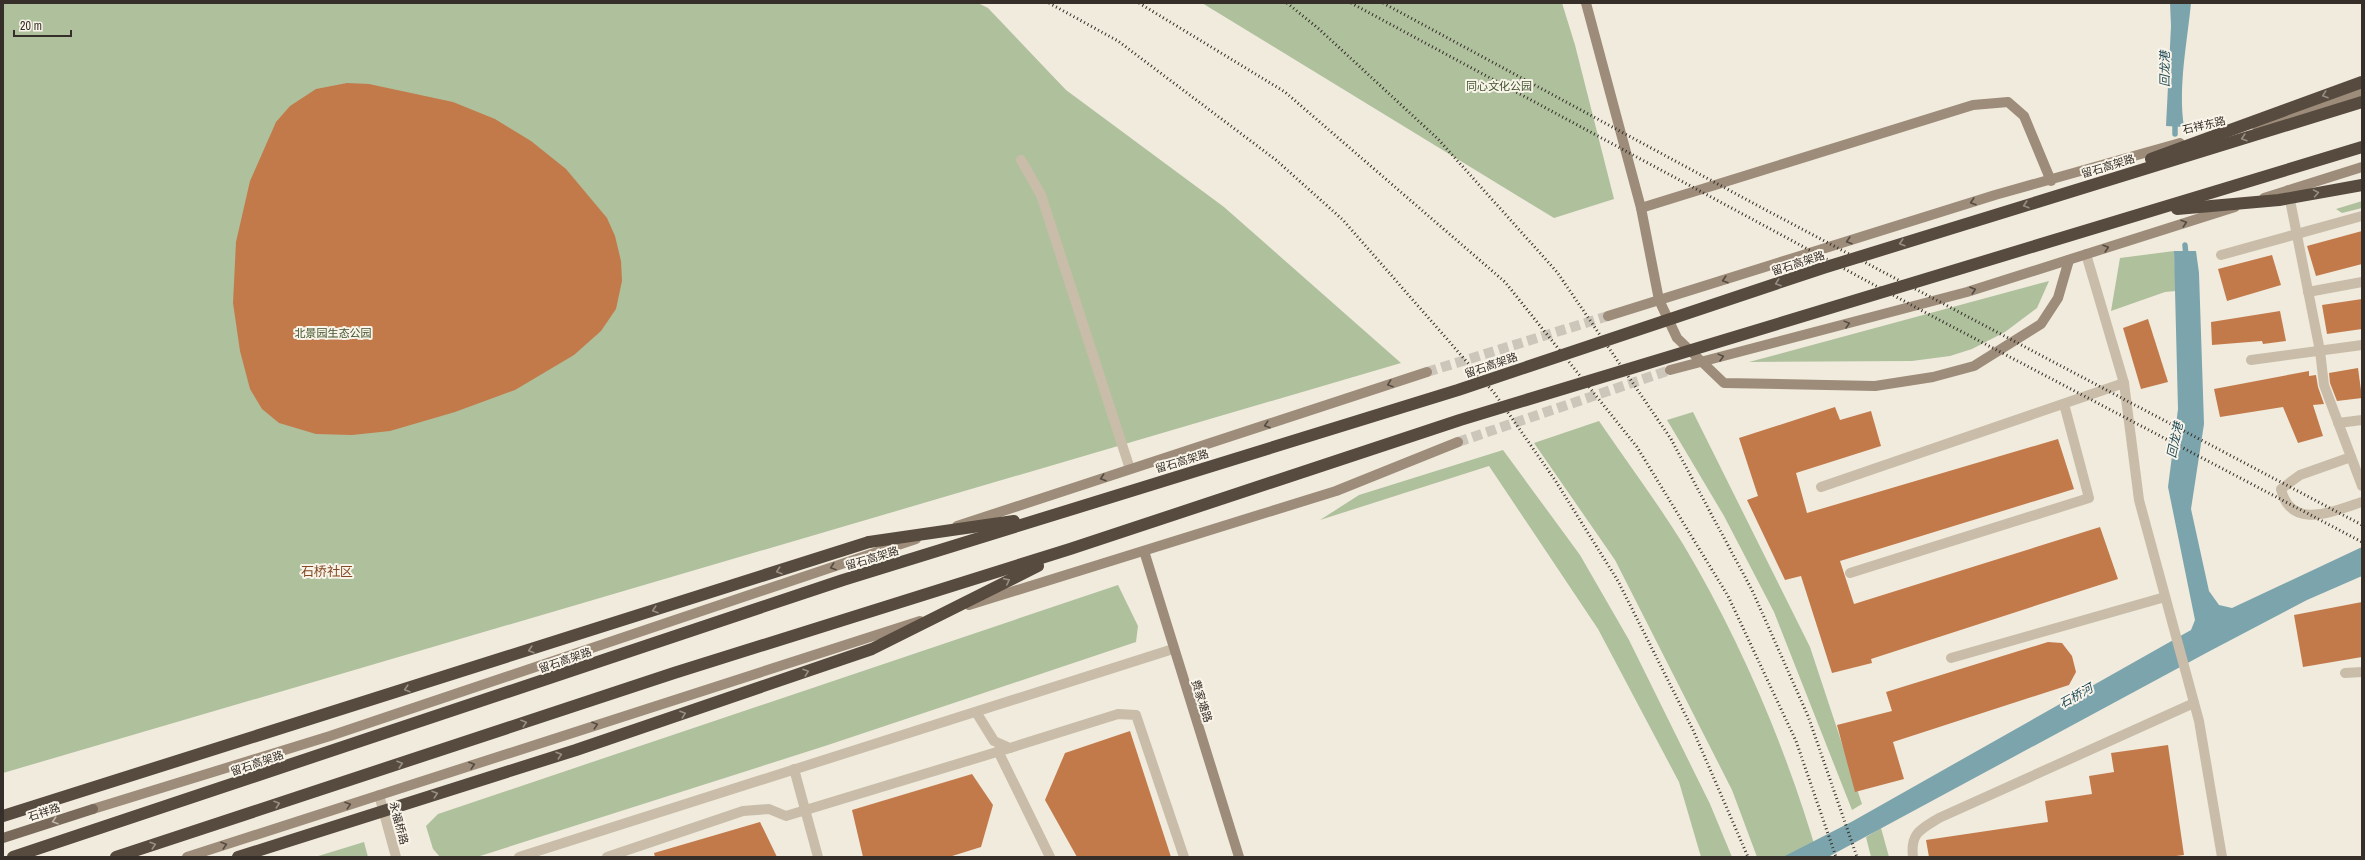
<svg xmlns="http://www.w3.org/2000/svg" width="2365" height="860" viewBox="0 0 2365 860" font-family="'Archivo Narrow','Noto Sans SC',sans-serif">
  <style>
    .green { fill: #afc09d }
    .water { fill: #7ca4ad }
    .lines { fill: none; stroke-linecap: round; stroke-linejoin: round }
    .stream { stroke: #7ca4ad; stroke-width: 5.5 }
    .building { fill: #c27a4a }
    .secondary-tunnel { stroke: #ccc5b9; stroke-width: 10; stroke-dasharray: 10 5; stroke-linecap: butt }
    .lane { stroke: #c9bda9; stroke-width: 10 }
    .street { stroke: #c9bda9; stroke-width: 10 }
    .secondary { stroke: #9d8c7a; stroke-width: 10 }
    .primary { stroke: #78695a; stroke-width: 10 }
    .highway { stroke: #574b40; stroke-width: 12 }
    .rail { stroke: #362f29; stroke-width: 3; stroke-dasharray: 1 3; stroke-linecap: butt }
    .highway-bridge { stroke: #574b40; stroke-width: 12 }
    .oneway { stroke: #988f84 }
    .oneway2 { stroke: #554b41 }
    .oneway3 { stroke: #bfb5a9 }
    .labels { text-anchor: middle; stroke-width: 4; stroke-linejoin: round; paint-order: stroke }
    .park-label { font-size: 11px; fill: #40542d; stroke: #f9f4e9 }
    .street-label { font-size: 11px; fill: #362f29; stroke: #f9f4e9 }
    .water-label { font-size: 12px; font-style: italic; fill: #1f4a57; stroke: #f9f4e9 }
    .quarter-label { font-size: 13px; fill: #834924; stroke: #f9f4e9 }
  </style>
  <rect width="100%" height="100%" fill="#f1ebdd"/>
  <g class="green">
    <polygon points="3,3 978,3 988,8 1066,90 1224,207 1401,363 3,773"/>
    <polygon points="1202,3 1562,3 1575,45 1614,199 1554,218"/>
    <polygon points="2362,201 2362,208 2342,213 2336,209"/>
    <polygon points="2174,251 2176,291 2165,292 2111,311 2120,258"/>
    <polygon points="2049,281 2037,308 2005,332 1972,349 1950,356 1912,361 1749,362"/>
    <polygon points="1693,412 1810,647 1862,804 1852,810 1774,612 1724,516 1667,420"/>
    <path d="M1599,421c28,41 58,81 84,123 58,97 103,204 135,313h-61l-25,-67 -117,-230 -81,-117z"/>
    <polygon points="1503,450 1580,555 1629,640 1710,804 1732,857 1701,857 1679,782 1598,629 1489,466 1320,520 1359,495"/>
    <polygon points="1118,585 1138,626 1136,642 828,745 477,857 440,857 433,849 426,826 438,814"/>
    <polygon points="1881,828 1889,857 1871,857 1866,837"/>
    <polygon points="364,842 368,857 315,857"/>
  </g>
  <g class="water">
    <path d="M2170,3h21c-4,41 -13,83 -7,124l-18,-1 5,-100z"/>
    <polygon points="2174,251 2196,251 2199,273 2204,424 2191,509 2209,591 2219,605 2232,608 2362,547 2362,576 2307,600 2208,652 1828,857 1783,857 1853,821 2191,630 2195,620 2168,487 2178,409"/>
  </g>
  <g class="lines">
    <g class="stream">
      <polyline points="2175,121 2175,134"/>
      <polyline points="2185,245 2186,257"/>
    </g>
  </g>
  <g class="building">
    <polygon points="347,83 369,84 453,102 495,119 531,141 566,169 607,218 615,236 621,261 622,281 616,309 601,331 574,355 515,390 455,412 390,431 352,435 316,434 279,423 262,409 250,389 240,351 233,303 236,242 250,181 276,122 290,106 316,89"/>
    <polygon points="2362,231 2362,264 2316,276 2307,246"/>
    <polygon points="2272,255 2281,285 2227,301 2218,269"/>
    <polygon points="2362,299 2362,329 2327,334 2322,305"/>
    <polygon points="2280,311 2286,341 2263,344 2262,341 2212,345 2211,322"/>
    <polygon points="2148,319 2168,382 2141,389 2123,328"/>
    <polygon points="2358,368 2362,398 2337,401 2330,383 2329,373"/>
    <polygon points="2309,371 2309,376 2316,375 2318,387 2324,404 2313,405 2323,436 2298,443 2283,407 2220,417 2214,389"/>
    <polygon points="1835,407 1840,420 1871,411 1881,446 1796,473 1807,513 2058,439 2074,489 1840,561 1854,604 2100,527 2118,579 1871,659 1872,663 1832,673 1801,576 1785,580 1747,500 1758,496 1739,438"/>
    <polygon points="2362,602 2362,657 2303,667 2294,615"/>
    <polygon points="2048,642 2062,643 2072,656 2076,672 2069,685 1893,742 1904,779 1855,792 1837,725 1892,711 1886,692"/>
    <polygon points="1130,731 1171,857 1077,857 1045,800 1065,753"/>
    <polygon points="2168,745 2184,855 2168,857 1929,857 1926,840 2048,822 2045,801 2092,794 2089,776 2114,772 2111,753"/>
    <polygon points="972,774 993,805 981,847 949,857 863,857 852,810"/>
    <polygon points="760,822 777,857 655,857 654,853"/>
  </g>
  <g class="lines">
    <g class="secondary-tunnel">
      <polyline points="1427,372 1608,316"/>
      <polyline points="1458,442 1670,370"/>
    </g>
    <g class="lane">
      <polyline points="1021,160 1041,195 1130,469"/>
      <polyline points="2221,255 2362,216"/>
      <polyline points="2308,292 2362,282"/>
      <polyline points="2251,360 2362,345"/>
      <polyline points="2338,423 2362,420"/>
      <path d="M2351,457l-51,18 -19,14c10,42 52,22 81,13"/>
      <polyline points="1821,487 2124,383"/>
      <polyline points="1850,573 2089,498 2064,404"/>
      <polyline points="1951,658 2165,597"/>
      <polyline points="2345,673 2362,672"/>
      <polyline points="976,712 994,741 1010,748 1118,714 1136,715 1184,857"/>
      <polyline points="998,751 1050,857"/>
      <polyline points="794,769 818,857"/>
      <polyline points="607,857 743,811 769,809 786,816 1010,748"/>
      <path d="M1913,857c-3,-24 8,-28 26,-39l255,-115"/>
    </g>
    <g class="street">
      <polyline points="2288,190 2320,351 2324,385 2362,486"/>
      <polyline points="2086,254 2124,383 2139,500 2199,721 2222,857"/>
      <polyline points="379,795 396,857"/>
      <polyline points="519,857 1173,649"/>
    </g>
    <g class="secondary">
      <polyline points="1586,3 1641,208 1659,300 1677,338 1724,383 1875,386 1933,377 1974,366 2041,324 2058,298 2069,260"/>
      <polyline points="2256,125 2281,119 2362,93"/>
      <polyline points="2264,198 2362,167"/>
      <polyline points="1641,208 1973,105 2008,102 2024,116 2051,181"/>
      <polyline points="1608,316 1995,195 2180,143"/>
      <polyline points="1670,370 1967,292 2235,207"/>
      <polyline points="957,526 1427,372"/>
      <polyline points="1144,551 1239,857"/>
      <polyline points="969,605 1336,491 1458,442"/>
      <polyline points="93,809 330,736 916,539"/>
      <polyline points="187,857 920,621"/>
    </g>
    <polyline class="primary" points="3,838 93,809"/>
    <polyline class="highway" points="3,816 869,542"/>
    <g class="rail">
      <polyline points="1049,3 1118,41 1276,160 1343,220 1495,394 1555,480 1618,581 1693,730 1748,857"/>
      <polyline points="1139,3 1285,92 1505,282 1637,447 1728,596 1796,741 1836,857"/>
      <polyline points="1287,3 1319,29 1438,139 1557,272 1671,439 1752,590 1808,716 1857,857"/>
      <polyline points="1351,3 1930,315 2362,542"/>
      <polyline points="1383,3 1764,209 2362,525"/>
    </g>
    <g class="highway-bridge">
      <polyline points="2151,159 2362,82"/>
      <polyline points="2177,209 2279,200 2362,185"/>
      <polyline points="869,542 1014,521"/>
      <polyline points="13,857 843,580 1458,390 1823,268 2362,102"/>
      <polyline points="116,857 674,673 1070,549 1460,420 2362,147"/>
      <polyline points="238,857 576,750 872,649 1038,566"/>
    </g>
  </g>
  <defs><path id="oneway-chevron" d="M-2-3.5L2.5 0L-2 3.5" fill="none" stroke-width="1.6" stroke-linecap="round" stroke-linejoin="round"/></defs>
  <g class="oneway">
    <use href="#oneway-chevron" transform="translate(2325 95) rotate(161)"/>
    <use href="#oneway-chevron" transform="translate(2244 138) rotate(163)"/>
    <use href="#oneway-chevron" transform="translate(2316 193) rotate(-10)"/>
    <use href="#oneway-chevron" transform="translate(2026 205) rotate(163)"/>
    <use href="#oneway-chevron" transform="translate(1902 243) rotate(163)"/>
    <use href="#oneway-chevron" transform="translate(1778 283) rotate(161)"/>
    <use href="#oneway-chevron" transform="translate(779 571) rotate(162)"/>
    <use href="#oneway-chevron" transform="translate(1007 581) rotate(-27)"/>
    <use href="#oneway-chevron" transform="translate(655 610) rotate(162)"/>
    <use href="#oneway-chevron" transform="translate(531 650) rotate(162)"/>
    <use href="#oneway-chevron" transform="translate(806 672) rotate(-19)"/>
    <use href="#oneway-chevron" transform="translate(407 689) rotate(163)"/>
    <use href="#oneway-chevron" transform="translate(683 714) rotate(-19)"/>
    <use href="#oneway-chevron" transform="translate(524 723) rotate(-18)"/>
    <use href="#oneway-chevron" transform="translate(559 755) rotate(-18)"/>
    <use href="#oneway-chevron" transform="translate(400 764) rotate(-18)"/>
    <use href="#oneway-chevron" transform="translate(435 794) rotate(-18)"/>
    <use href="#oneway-chevron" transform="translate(277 804) rotate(-18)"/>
    <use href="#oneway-chevron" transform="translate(153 845) rotate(-18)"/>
  </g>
  <g class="oneway2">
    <use href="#oneway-chevron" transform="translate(1973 202) rotate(163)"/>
    <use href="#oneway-chevron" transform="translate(2184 223) rotate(-18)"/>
    <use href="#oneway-chevron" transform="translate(1849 241) rotate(163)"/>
    <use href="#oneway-chevron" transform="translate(2106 248) rotate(-17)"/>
    <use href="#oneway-chevron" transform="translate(1725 280) rotate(163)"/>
    <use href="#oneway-chevron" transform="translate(1973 290) rotate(-18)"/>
    <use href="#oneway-chevron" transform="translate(1847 324) rotate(-15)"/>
    <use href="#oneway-chevron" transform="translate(1721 357) rotate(-15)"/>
    <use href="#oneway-chevron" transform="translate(1390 384) rotate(161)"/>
    <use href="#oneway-chevron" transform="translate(1267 425) rotate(162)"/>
    <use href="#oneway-chevron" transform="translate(1103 478) rotate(162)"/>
    <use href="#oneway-chevron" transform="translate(833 567) rotate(161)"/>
    <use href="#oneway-chevron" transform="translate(595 725) rotate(-18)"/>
    <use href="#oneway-chevron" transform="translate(472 765) rotate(-18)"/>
    <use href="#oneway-chevron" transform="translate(348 805) rotate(-18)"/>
    <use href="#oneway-chevron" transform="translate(224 845) rotate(-18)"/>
  </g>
  <use class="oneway3" href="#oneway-chevron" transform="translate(55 821) rotate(162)"/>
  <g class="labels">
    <g class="park-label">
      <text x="1499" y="90">同心文化公园</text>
      <text x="333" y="337">北景园生态公园</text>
    </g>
    <g class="street-label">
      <text transform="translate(2204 125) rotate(-13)" y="4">石祥东路</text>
      <text transform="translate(2108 166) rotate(-17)" y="4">留石高架路</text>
      <text transform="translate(1798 263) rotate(-18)" y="4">留石高架路</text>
      <text transform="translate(1491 365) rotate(-19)" y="4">留石高架路</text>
      <text transform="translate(1182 461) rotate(-17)" y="4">留石高架路</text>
      <text transform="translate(872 558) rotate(-17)" y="4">留石高架路</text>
      <text transform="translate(565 660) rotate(-19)" y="4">留石高架路</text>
      <text transform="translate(1202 701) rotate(72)" y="4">费家塘路</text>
      <text transform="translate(257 763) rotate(-19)" y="4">留石高架路</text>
      <text transform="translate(44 812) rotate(-18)" y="4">石祥路</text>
      <text transform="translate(399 823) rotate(75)" y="4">永福桥路</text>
    </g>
    <g class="water-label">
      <text transform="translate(2165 69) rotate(-90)" y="4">回龙港</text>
      <text transform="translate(2175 440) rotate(-78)" y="4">回龙港</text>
      <text transform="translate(2076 696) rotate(-29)" y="4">石桥河</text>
    </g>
    <g class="quarter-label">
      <text x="327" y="576">石桥社区</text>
    </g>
  </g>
  <rect width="2365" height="860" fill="none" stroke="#362f29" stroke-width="8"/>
  <path d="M14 30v6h57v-6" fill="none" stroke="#362f29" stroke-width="2"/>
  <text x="20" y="30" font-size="12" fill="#362f29" stroke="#f9f4e9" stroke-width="3" paint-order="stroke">20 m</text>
</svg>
